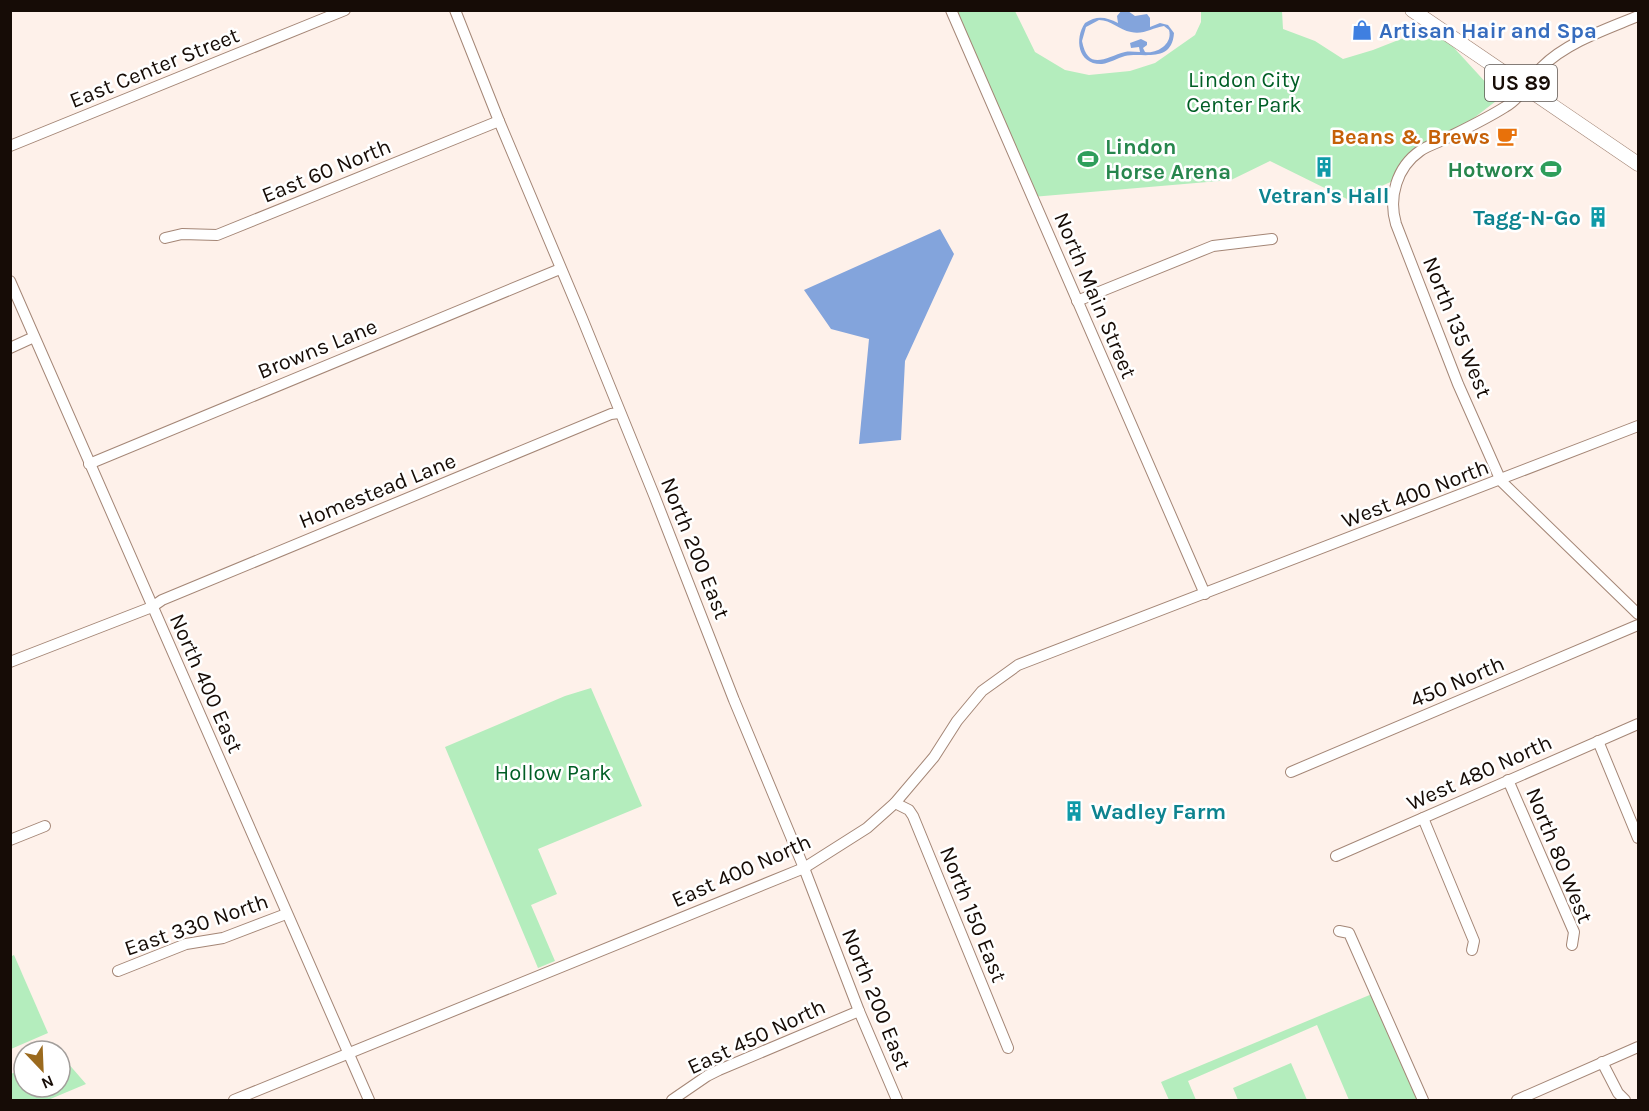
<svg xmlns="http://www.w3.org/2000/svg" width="1649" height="1111" viewBox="0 0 1649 1111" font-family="Karla,sans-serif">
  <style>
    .green { fill: #b4edbd }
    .water { fill: #83a4dc; fill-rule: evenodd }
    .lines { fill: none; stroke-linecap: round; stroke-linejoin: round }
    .minor-casing { stroke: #a48676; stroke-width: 12 }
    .major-casing { stroke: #a48676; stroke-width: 15 }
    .minor { stroke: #fff; stroke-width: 10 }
    .major { stroke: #fff; stroke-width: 14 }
    .labels { text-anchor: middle; stroke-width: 5; stroke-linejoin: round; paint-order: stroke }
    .shield { fill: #fff; stroke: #5c5551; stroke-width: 1.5 }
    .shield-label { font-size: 21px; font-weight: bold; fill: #160c06 }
    .shop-label { font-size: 22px; font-weight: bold; fill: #366cbe; stroke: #fff; text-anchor: start }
    .street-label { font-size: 22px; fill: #160c06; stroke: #fff }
    .park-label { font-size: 22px; fill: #005e25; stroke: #fff }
    .food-label { font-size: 22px; font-weight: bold; fill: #c56008; stroke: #fff; text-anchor: end }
    .leisure-label { font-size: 22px; font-weight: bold; fill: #27864d; stroke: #fff; text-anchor: start }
    .culture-label { font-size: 22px; font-weight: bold; fill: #0d838f; stroke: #fff }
  </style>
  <rect width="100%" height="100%" fill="#fef1ea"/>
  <g class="green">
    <polygon points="951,11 1015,11 1035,52 1065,70 1089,75 1130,71 1155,63 1195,35 1201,22 1201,11 1282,11 1283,29 1315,41 1343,59 1373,50 1434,26 1500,98 1470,121 1416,148 1393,181 1349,200 1270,161 1231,180 1032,197"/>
    <polygon points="591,688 642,806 538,849 557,894 531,905 555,961 538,968 445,747 565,696"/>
    <polygon points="14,955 48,1033 11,1049 10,957"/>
    <polygon points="1372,994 1419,1100 1349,1100 1317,1025 1188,1081 1196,1100 1169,1100 1161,1082"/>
    <polygon points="60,1054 86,1084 48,1100 11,1100 11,1074 24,1068 24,1087 60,1087"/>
    <polygon points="1291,1063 1307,1100 1238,1100 1233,1088"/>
  </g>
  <g class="water">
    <path d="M1122,10l6,1 7,5 12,-2 3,4v9l10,-4 8,2 6,8c-2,31 -32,19 -49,23 -8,2 -15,7 -23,8 -24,1 -28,-25 -17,-41 12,-8 21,-6 33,0l-1,-7zM1099,20c12,0 20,10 32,12 12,3 21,-4 33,-6l5,4c4,14 -12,24 -24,22l-2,-4 4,-3v-3l-6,-3 -11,4 1,5 8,-1 1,5c-5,0 -10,-1 -15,0 -19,5 -37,20 -43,-11l4,-14z"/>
    <polygon points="940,229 954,254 905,361 901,440 859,444 869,339 831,329 804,290"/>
  </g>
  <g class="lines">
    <g class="minor-casing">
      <g id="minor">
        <polyline points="455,10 499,121 582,318 654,495 734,700 804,868 859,1011 897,1100"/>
        <polyline points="951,10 1205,594"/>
        <path d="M1638,16c-31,13 -71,26 -96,51 -12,12 -21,31 -37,40 -19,12 -40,22 -60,32 -8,4 -18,7 -25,12 -23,16 -32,46 -24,73l62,160 43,97 137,133"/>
        <polyline points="10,146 345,10"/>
        <polyline points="165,238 182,234 217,235 499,121"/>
        <polyline points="10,281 369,1100"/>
        <polyline points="1077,301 1213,246 1272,239"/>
        <polyline points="10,348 34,337"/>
        <polyline points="89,464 560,269"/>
        <polyline points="10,662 152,607 162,600 611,414 619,413"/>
        <polyline points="1598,741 1638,838"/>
        <polyline points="1291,772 1638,625"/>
        <polyline points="1508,780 1574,932 1572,945"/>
        <polyline points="895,803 909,810 913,816 1008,1048"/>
        <polyline points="1423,818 1474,941 1472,950"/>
        <polyline points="10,840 45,826"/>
        <polyline points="1336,856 1638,724"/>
        <polyline points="1339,931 1349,933 1423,1100"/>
        <polyline points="118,971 186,944 223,938 286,914"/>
        <polyline points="1602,1062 1618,1093 1625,1100"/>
        <polyline points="234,1100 804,868 867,828 895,803 934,757 957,721 982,691 1018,665 1638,426"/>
        <polyline points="672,1100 707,1076 719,1070 859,1011"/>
        <polyline points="1517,1100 1638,1047"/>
      </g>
    </g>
    <g class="major-casing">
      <polyline id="major" points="1412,10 1638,164"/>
    </g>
    <use href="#minor" class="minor"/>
    <use href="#major" class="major"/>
  </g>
  <defs>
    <g id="shop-bare" transform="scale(1.62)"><path d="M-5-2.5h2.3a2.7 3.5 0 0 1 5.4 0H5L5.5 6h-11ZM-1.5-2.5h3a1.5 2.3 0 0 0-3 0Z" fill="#3f7fe0" stroke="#fff" stroke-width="2.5" paint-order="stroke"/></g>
    <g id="cafe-bare" transform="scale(1.62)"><path d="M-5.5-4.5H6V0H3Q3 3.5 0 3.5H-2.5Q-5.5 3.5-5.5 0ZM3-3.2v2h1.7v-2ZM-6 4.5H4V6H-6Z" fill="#e8710a" stroke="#fff" stroke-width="2.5" paint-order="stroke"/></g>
    <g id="stadium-bare" transform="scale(1.62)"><path d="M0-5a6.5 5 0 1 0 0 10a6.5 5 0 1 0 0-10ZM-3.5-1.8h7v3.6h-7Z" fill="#2e9e5b" stroke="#fff" stroke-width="2.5" paint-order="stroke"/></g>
    <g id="building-bare" transform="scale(1.62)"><path d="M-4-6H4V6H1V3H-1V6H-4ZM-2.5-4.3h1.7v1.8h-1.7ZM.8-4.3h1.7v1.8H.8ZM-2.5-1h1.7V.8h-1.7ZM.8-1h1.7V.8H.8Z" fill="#0f9aa8" stroke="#fff" stroke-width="2.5" paint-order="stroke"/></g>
  </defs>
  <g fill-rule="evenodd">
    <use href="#shop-bare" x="1362" y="30"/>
    <use href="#cafe-bare" x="1507" y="136"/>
    <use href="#stadium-bare" x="1088" y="159"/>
    <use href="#building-bare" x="1324" y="167"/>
    <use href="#stadium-bare" x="1551" y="169"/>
    <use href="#building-bare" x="1598" y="217"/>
    <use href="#building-bare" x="1074" y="811"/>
  </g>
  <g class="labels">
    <rect class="shield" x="1485" y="65" width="72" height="36" rx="4.5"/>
    <g class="shield-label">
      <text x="1521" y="90">US 89</text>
    </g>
    <g class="shop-label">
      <text x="1379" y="38">Artisan Hair and Spa</text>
    </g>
    <g class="street-label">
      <text transform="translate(154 67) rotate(-22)" y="8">East Center Street</text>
      <text transform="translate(326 170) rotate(-22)" y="8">East 60 North</text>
      <text transform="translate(1096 295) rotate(67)" y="8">North Main Street</text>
      <text transform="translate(1458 327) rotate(68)" y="8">North 135 West</text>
      <text transform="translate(317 348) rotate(-22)" y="8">Browns Lane</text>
      <text transform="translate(377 490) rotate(-22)" y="8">Homestead Lane</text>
      <text transform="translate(1415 493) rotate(-21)" y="8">West 400 North</text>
      <text transform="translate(696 548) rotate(68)" y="8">North 200 East</text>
      <text transform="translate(1457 681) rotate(-23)" y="8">450 North</text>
      <text transform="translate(207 683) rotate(66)" y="8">North 400 East</text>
      <text transform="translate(1479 772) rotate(-24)" y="8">West 480 North</text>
      <text transform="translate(1560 855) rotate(68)" y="8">North 80 West</text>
      <text transform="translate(741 870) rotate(-24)" y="8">East 400 North</text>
      <text transform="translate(974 914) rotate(68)" y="8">North 150 East</text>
      <text transform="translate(196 924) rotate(-19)" y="8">East 330 North</text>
      <text transform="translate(877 999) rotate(68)" y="8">North 200 East</text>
      <text transform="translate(756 1036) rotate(-25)" y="8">East 450 North</text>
    </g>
    <g class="park-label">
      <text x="1244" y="87">Lindon City<tspan x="1244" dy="25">Center Park</tspan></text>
      <text x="553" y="780">Hollow Park</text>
    </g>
    <g class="food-label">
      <text x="1490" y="144">Beans &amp; Brews</text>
    </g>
    <g class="leisure-label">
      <text x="1105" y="154">Lindon<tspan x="1105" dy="25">Horse Arena</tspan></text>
      <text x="1534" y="177" text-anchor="end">Hotworx</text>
    </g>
    <g class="culture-label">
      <text x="1324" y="203">Vetran's Hall</text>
      <text x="1581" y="225" text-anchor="end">Tagg-N-Go</text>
      <text x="1091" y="819" text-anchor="start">Wadley Farm</text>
    </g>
  </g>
  <rect width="1649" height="1111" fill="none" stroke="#160c06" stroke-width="24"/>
  <g transform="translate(42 1069) rotate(157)"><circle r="28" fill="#ffffff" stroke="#a29e9b" stroke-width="1.5"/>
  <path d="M0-4.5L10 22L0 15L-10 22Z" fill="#9b6a1e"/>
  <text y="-9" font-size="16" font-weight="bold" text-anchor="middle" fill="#160c06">N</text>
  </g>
</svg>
